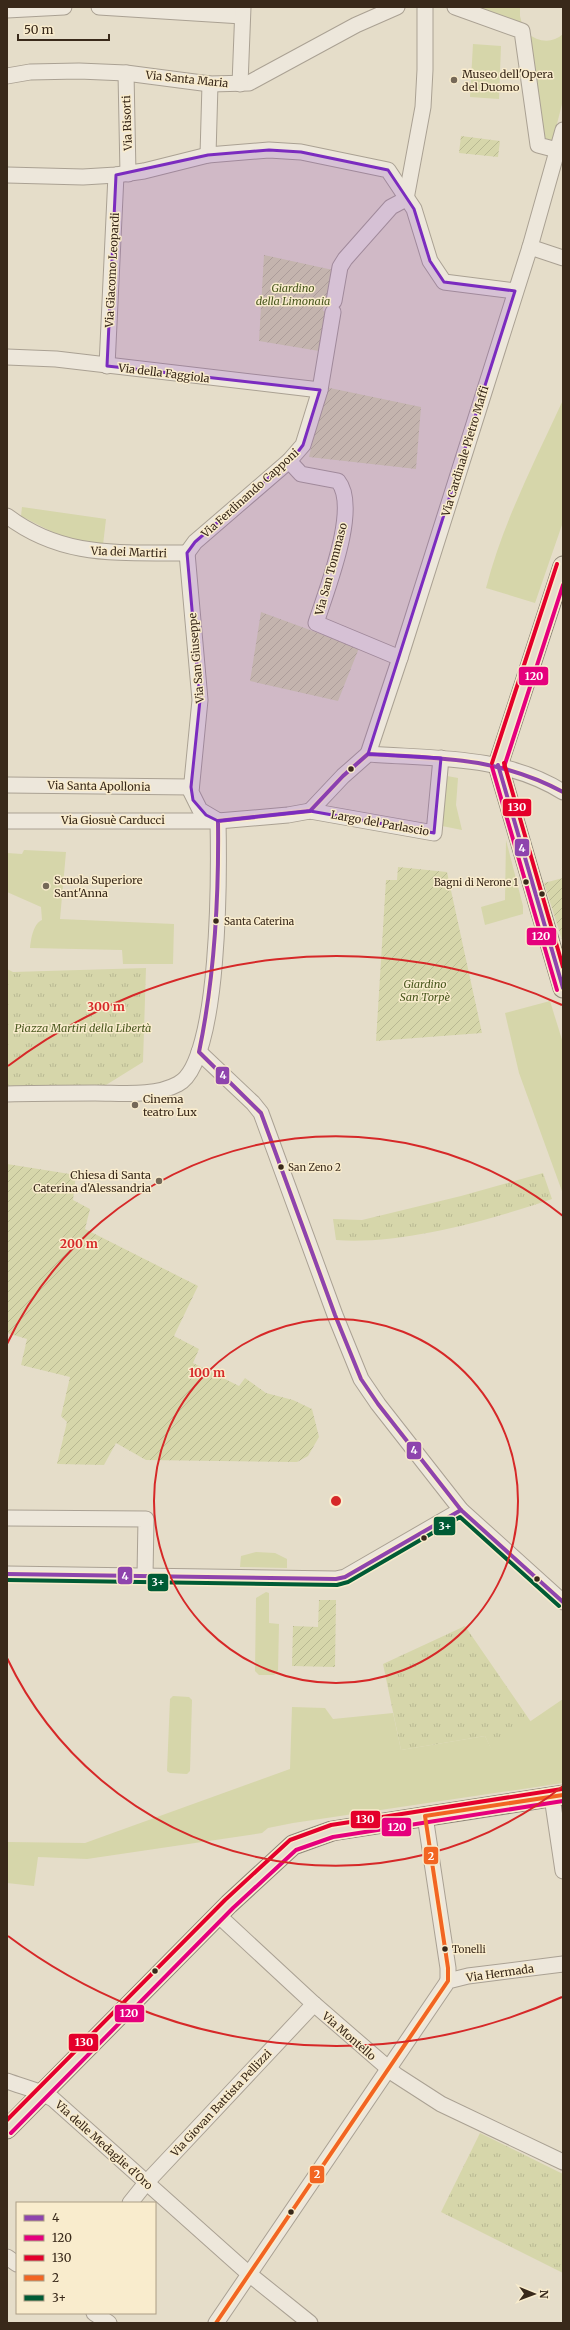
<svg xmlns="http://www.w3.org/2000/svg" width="570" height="2330" viewBox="0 0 570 2330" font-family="Merriweather,serif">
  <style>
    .grass { fill: #d6d6aa }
    .park { fill: url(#park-tufts) }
    .garden { fill: url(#garden-furrows) }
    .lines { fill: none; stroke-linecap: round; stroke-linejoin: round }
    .minor-casing { stroke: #aaa193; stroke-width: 17 }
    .major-casing { stroke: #8f8779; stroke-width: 21 }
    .minor { stroke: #ede7db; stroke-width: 15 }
    .major { stroke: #e5ddcc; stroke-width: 19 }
    .bus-1-casing { stroke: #f9eccd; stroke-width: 7 }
    .bus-2-casing { stroke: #f9eccd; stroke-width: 7 }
    .bus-3-casing { stroke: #f9eccd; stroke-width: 7 }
    .bus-4-casing { stroke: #f9eccd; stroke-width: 7 }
    .bus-5-casing { stroke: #f9eccd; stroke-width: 7 }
    .bus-1 { stroke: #8e44ad; stroke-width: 4 }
    .bus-2 { stroke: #e5007d; stroke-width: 4 }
    .bus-3 { stroke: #e4002b; stroke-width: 4 }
    .bus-4 { stroke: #f26522; stroke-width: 4 }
    .bus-5 { stroke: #005b35; stroke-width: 4 }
    .marked { fill: #7b2cbf; fill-opacity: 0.2; stroke: #7b2cbf; stroke-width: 3; stroke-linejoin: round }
    .ring { fill: none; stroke: #d62828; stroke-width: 2 }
    .poi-dot { fill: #756857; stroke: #f9eccd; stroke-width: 1.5 }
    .bus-dot { fill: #39291a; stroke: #f9eccd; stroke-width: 1.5 }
    .labels { text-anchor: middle; stroke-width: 3; stroke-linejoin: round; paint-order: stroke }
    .bus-label { font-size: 10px; fill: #39291a; stroke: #f9eccd; text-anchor: start }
    .poi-label { font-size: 11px; fill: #39291a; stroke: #f9eccd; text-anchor: start }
    .street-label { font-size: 11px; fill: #39291a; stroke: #f9eccd }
    .park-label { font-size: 11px; font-style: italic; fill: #4a581f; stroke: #f9eccd }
    .centre { fill: #d62828; stroke: #f9eccd; stroke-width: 2 }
    .ring-label { font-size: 12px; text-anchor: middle; font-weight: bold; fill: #d62828; stroke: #f9eccd; stroke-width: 3; stroke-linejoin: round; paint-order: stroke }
    .line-badge { stroke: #f9eccd; stroke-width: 1.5 }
    .badge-label { font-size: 11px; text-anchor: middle; font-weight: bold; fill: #fff }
  </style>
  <defs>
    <pattern id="park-tufts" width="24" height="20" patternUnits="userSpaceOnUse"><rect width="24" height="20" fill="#d6d6aa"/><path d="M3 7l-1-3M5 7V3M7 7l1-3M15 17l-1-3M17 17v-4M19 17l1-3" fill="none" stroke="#b8b892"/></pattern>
    <pattern id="garden-furrows" width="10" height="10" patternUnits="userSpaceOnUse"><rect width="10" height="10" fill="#d6d6aa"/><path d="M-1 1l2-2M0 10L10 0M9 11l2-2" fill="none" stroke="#b8b892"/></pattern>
  </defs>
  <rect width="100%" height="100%" fill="#e5ddc9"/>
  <g class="grass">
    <polygon points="463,7 520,7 520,16 523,28"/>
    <path d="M527,33c11,9 25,11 36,1v66l-11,44 -10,-2z"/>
    <polygon points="473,44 501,46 499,99 470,97"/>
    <path d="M563,400v122l-28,81 -49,-15c17,-66 49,-127 77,-188z"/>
    <polygon points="22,507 106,519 103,545 66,539 21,516"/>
    <polygon points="447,776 458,778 456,805 462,830 442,826"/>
    <polygon points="506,840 523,906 523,914 485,925 481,907 505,900"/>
    <path d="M24,850l42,2 -6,67 114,5 -1,40h-50l-1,-14 -92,-2c1,-9 3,-24 12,-28l-1,-13 -34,-15v-39l15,1z"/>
    <polygon points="550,1001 563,1043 563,1194 519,1073 505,1013"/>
    <polygon points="256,1552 275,1553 287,1559 287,1568 240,1567 241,1556"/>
    <polygon points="266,1592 269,1593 269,1623 279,1624 278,1671 274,1675 259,1675 255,1671 256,1598"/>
    <polygon points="173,1696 189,1697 192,1700 190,1771 187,1774 170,1773 167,1771 170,1699"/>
    <polygon points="563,1699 563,1783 293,1823 268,1828 262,1833 87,1859 38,1857 34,1886 7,1883 7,1842 85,1843 290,1769 292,1707 325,1708 333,1719 393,1713 401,1750 485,1736 491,1748"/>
  </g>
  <g class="park">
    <polygon points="146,968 143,1062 106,1085 7,1086 7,969 13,972"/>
    <path d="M543,1173l9,26c-62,21 -151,46 -216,41l-3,-21 29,1 99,-24z"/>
    <polygon points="465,1626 531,1722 491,1749 485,1736 401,1750 383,1664"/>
    <polygon points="480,2133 563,2174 563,2273 441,2212"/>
  </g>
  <g class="garden">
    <polygon points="461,136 500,141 498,157 459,153"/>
    <polygon points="264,255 333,270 329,299 325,299 323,311 327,312 319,351 259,341"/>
    <polygon points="325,387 421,407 416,469 309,457"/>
    <polygon points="261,612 359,648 338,701 250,681"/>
    <polygon points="398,867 447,872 482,1033 376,1041 386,880 397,880"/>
    <polygon points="563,878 563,943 544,883"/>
    <polygon points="7,1164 76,1175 73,1200 90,1209 85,1229 198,1286 174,1336 199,1349 193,1363 239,1386 245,1378 266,1393 293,1400 312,1409 319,1437 308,1456 297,1462 146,1460 116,1443 104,1465 57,1464 67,1422 61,1416 70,1377 21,1365 27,1339 7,1333"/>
    <polygon points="319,1600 336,1600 335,1667 292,1666 293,1626 318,1627"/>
  </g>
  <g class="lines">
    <g class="minor-casing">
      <g id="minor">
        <polyline points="99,7 242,16"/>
        <polyline points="455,7 522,31 538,145 557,150"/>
        <polyline points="7,10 64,7"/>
        <polyline points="126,73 128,174"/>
        <polyline points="7,76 30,72 79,71 126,73 210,84 249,83 356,25 397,7"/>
        <polyline points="240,84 243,7"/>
        <polyline points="208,155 210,84"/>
        <polyline points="7,175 83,177 116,175 144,171 208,155 269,150 301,152 388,170 414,209 430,261 444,282 515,291"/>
        <polyline points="530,247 563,258"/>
        <polyline points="334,301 340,267 345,259 391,207 406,199 423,107 425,70 425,7"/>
        <polyline points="7,357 56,359 320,390"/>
        <polyline points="107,366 116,175"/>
        <path d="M289,461l12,13 37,7c22,27 -12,110 -22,142l84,35"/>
        <path d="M7,516c57,43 113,36 180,37"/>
        <polyline points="187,553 195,542 289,461 303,445 320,390 333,312"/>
        <polyline points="187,553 200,700 191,792 200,810 217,820"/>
        <polyline points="368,754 400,658 530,247 563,130"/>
        <polyline points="7,785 191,787"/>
        <path d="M310,811l33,-35 25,-22c67,5 136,1 195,38"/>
        <polyline points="7,821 218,821 288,815 310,811 434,833 441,758"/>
        <polyline points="199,1052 253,1103 261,1113 335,1315 361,1379 378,1404 461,1510 563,1602"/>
        <path d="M7,1094c29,-1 59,-1 88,-1 27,0 59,4 83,-9 43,-21 41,-217 40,-263"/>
        <polyline points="7,1518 146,1519 145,1576"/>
        <polyline points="7,1574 336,1579 345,1577 461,1510"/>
        <polyline points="552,1797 563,1871"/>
        <polyline points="425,1816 448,1968 448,1981"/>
        <polyline points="218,1915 314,2004 396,2075 441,2104 563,2162"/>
        <path d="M7,2081c16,6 33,9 46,18l196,175 61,49"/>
        <polyline points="130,2203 146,2183 314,2004"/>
        <polyline points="7,2257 17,2264"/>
        <polyline points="94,2313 109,2323"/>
        <polyline points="216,2323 448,1981 468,1976 563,1964"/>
      </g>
    </g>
    <g class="major-casing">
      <g id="major">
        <polyline points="563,566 498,765 563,988"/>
        <polyline points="7,2129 229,1904 293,1845 332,1831 563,1795"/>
      </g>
    </g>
    <use href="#minor" class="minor"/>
    <use href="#major" class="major"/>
    <g class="bus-1-casing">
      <g id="bus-1">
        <polyline points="498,765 563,988"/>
        <path d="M563,792c-65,-35 -124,-34 -195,-38l-25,22 -33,35 -92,10c1,78 -3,154 -19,231l62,61 74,202 26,64 17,25 83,106 102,92"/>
        <polyline points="7,1574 336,1579 345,1577 461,1510"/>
      </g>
    </g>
    <g class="bus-2-casing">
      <g id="bus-2">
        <polyline points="492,767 557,990"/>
        <polyline points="504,767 563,585"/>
        <polyline points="11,2133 233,1908 296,1850 333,1837 563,1801"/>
      </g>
    </g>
    <g class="bus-3-casing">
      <g id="bus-3">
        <polyline points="492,763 557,564"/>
        <polyline points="504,763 563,967"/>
        <polyline points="7,2120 225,1900 290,1840 331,1825 562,1789"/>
      </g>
    </g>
    <g class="bus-4-casing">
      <polyline id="bus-4" points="216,2323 448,1981 448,1968 425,1816 563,1795"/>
    </g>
    <g class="bus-5-casing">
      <polyline id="bus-5" points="7,1580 337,1585 348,1582 460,1517 559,1606"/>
    </g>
    <use href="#bus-1" class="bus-1"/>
    <use href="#bus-2" class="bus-2"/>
    <use href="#bus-3" class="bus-3"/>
    <use href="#bus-4" class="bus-4"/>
    <use href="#bus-5" class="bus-5"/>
  </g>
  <path class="marked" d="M269,150l32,2 87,18 26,39 16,52 14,21 71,9 -147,463 73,4 -7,75 -124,-22 -92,10 -12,-6 -13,-15 -2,-13 9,-87 -13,-147 8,-11 102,-89 6,-8 17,-55 -213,-24 9,-191 92,-20z"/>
  <g class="ring">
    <circle cx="336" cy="1501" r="182"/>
    <path d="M563 1786A364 364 0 0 1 7 1658M7 1344A364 364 0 0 1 563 1216"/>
    <path d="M562 1997A545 545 0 0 1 8 1936M8 1066A545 545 0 0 1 562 1005"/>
  </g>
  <g class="poi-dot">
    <circle cx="454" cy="80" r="4"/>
    <circle cx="46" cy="886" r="4"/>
    <circle cx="135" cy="1105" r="4"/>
    <circle cx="159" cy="1181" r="4"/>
  </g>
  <g class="bus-dot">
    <circle cx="351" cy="769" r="3.5"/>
    <circle cx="526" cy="882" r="3.5"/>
    <circle cx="542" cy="894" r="3.5"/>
    <circle cx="216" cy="921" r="3.5"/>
    <circle cx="281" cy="1167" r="3.5"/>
    <circle cx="424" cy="1538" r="3.5"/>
    <circle cx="537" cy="1579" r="3.5"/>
    <circle cx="445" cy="1949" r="3.5"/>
    <circle cx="155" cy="1971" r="3.5"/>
    <circle cx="291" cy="2212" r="3.5"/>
  </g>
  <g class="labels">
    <g class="bus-label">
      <text x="518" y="886" text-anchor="end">Bagni di Nerone 1</text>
      <text x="224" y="925">Santa Caterina</text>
      <text x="288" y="1171">San Zeno 2</text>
      <text x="452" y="1953">Tonelli</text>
    </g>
    <g class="poi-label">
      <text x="462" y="78">Museo dell'Opera<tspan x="462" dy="13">del Duomo</tspan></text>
      <text x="54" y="884">Scuola Superiore<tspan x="54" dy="13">Sant'Anna</tspan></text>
      <text x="143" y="1103">Cinema<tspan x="143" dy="13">teatro Lux</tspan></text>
      <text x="151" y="1179" text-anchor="end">Chiesa di Santa<tspan x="151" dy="13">Caterina d'Alessandria</tspan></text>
    </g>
    <g class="street-label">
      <text transform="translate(187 79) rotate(6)" y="4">Via Santa Maria</text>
      <text transform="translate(127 123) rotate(-92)" y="4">Via Risorti</text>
      <text transform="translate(112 270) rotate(-87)" y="4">Via Giacomo Leopardi</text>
      <text transform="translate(164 373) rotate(7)" y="4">Via della Faggiola</text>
      <text transform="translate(465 451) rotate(-73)" y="4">Via Cardinale Pietro Maffi</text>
      <text transform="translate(250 493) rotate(-42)" y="4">Via Ferdinando Capponi</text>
      <text transform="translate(129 552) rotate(2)" y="4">Via dei Martiri</text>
      <text transform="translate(331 569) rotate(-75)" y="4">Via San Tommaso</text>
      <text transform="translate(196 658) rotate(-95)" y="4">Via San Giuseppe</text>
      <text transform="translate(99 786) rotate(1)" y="4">Via Santa Apollonia</text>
      <text x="113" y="824">Via Giosuè Carducci</text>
      <text transform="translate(380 823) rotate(10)" y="4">Largo del Parlascio</text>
      <text transform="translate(500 1973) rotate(-8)" y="4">Via Hermada</text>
      <text transform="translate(349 2036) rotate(41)" y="4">Via Montello</text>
      <text transform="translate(221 2103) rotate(-47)" y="4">Via Giovan Battista Pellizzi</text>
      <text transform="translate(104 2145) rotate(42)" y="4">Via delle Medaglie d'Oro</text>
    </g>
    <g class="park-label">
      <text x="293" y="292">Giardino<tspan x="293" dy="13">della Limonaia</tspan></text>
      <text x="425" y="988">Giardino<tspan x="425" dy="13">San Torpè</tspan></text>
      <text x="83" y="1032">Piazza Martiri della Libertà</text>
    </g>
  </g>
  <circle cx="336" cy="1501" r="6" class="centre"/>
  <g class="ring-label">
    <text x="106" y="1011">300 m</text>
    <text x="79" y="1248">200 m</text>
    <text x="207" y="1377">100 m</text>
  </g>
  <g class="line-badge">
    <rect x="518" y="666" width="31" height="20" rx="4" fill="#e5007d"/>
    <rect x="502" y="798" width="30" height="19" rx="4" fill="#e4002b"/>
    <rect x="514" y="838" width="16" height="19" rx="4" fill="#8e44ad"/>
    <rect x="526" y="927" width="31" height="19" rx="4" fill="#e5007d"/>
    <rect x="215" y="1066" width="15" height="19" rx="4" fill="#8e44ad"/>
    <rect x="406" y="1441" width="16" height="19" rx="4" fill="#8e44ad"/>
    <rect x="433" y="1516" width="23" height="20" rx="4" fill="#005b35"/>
    <rect x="117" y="1566" width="16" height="19" rx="4" fill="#8e44ad"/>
    <rect x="147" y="1573" width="22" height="19" rx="4" fill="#005b35"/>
    <rect x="350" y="1810" width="31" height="19" rx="4" fill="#e4002b"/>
    <rect x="381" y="1817" width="31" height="20" rx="4" fill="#e5007d"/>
    <rect x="423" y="1846" width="16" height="19" rx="4" fill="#f26522"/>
    <rect x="114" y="2004" width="31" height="19" rx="4" fill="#e5007d"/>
    <rect x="68" y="2033" width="31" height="19" rx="4" fill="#e4002b"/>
    <rect x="309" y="2165" width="16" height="19" rx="4" fill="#f26522"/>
  </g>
  <g class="badge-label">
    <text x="534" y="680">120</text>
    <text x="517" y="811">130</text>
    <text x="522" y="852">4</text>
    <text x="541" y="940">120</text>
    <text x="223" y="1079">4</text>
    <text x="414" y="1454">4</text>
    <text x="445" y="1530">3+</text>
    <text x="125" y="1580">4</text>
    <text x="158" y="1586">3+</text>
    <text x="365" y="1823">130</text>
    <text x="397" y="1831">120</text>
    <text x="431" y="1860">2</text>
    <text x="129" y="2017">120</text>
    <text x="84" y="2046">130</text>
    <text x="317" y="2178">2</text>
  </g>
  <rect width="570" height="2330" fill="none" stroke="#39291a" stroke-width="16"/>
  <rect x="16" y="2202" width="140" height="112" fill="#f9eccd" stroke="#ac9e85"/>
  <rect x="24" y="2215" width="20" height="6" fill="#8e44ad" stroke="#ac9e85"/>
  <text x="52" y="2222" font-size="12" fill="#39291a">4</text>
  <rect x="24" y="2235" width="20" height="6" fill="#e5007d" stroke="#ac9e85"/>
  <text x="52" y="2242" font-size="12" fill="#39291a">120</text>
  <rect x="24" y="2255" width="20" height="6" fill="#e4002b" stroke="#ac9e85"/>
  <text x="52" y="2262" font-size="12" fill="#39291a">130</text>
  <rect x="24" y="2275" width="20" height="6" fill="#f26522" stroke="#ac9e85"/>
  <text x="52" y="2282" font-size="12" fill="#39291a">2</text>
  <rect x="24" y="2295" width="20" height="6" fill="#005b35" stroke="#ac9e85"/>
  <text x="52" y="2302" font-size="12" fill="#39291a">3+</text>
  <g transform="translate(534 2294) rotate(91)" stroke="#f9eccd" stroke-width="3" paint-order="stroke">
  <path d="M0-3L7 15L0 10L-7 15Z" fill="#39291a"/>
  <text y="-6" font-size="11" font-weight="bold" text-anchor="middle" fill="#39291a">N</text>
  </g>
  <path d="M18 34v6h91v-6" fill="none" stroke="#39291a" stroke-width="2"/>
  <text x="24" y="34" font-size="12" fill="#39291a" stroke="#f9eccd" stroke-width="3" paint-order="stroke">50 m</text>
</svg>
